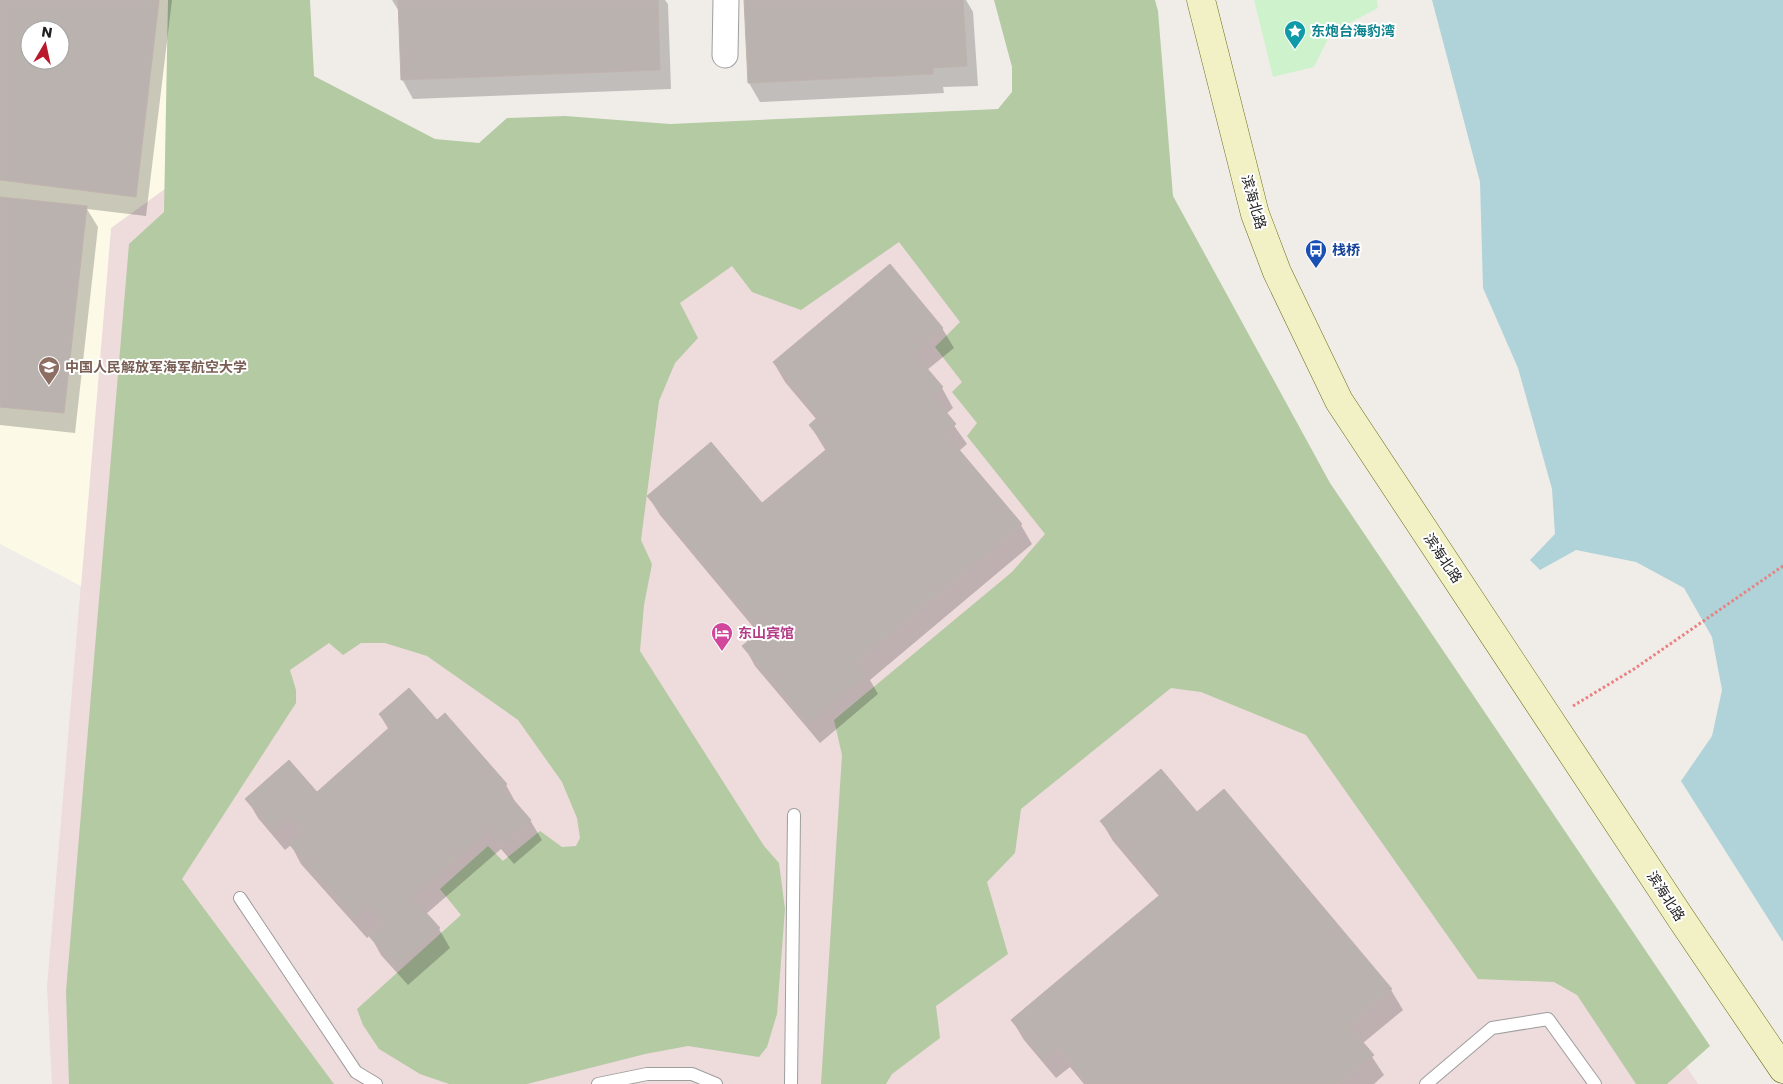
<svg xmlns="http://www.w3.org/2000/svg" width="1783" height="1084" viewBox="0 0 1783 1084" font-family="Poppins,'Noto Sans SC',sans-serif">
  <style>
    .commercial { fill: #eedbdc }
    .education { fill: #fcf9e6; fill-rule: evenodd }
    .forest { fill: #b3caa3 }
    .park { fill: #cef3cc }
    .water { fill: #afd3d8 }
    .shadow { fill: #0003; fill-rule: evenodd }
    .building { fill: #b9b2af; stroke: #c0b3ad; fill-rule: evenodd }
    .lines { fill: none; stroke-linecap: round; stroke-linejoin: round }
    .service-casing { stroke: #9e9e9e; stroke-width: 14 }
    .minor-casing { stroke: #9e9e9e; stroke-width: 27 }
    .secondary-casing { stroke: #6c6c14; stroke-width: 29 }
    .path { stroke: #e98182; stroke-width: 3; stroke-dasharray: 2.5 2.5; stroke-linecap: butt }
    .service { stroke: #fff; stroke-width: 12 }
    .minor { stroke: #fff; stroke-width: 25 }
    .secondary { stroke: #f2f0c5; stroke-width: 28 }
    .labels { text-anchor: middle; stroke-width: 4; stroke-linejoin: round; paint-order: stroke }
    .culture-label { font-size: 14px; font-weight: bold; fill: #0d838f; stroke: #fff; text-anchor: start }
    .street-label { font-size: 14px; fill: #212121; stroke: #fff }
    .transit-label { font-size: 14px; font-weight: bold; fill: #164399; stroke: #fff; text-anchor: start }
    .education-label { font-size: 14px; font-weight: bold; fill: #785e54; stroke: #fff; text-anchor: start }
    .hotel-label { font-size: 14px; font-weight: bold; fill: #b23c85; stroke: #fff; text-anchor: start }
  </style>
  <rect width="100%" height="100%" fill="#f0ede9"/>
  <polygon class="commercial" points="195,167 1150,188 1272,437 1698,1084 52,1084 47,987 111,228"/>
  <path class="education" d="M0,0h193l2,167 -84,61 -30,358 -81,-42zM30,30h30v30h-30z"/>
  <polygon class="forest" points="168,0 310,0 314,76 435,139 479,143 507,118 565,116 670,124 998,109 1012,92 1012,67 994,0 1155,0 1158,11 1173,196 1330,483 1710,1046 1667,1084 1636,1084 1577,995 1554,982 1478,979 1306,735 1201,692 1171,688 1021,809 1015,853 987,882 1008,954 936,1006 940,1038 892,1074 886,1084 821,1084 842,755 834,720 1012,572 1045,534 967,436 977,423 952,392 962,382 935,347 960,322 899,242 801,310 752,292 732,266 680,303 698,338 675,363 659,401 641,540 652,564 644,605 640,651 764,846 779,863 785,909 777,1014 767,1047 759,1057 688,1046 645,1054 527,1084 449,1084 420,1074 379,1049 363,1025 357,1009 461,915 440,889 488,846 503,861 540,831 562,847 576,846 580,838 577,818 562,782 518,720 427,656 385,643 361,643 343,655 329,643 290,670 296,690 296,703 182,879 334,1084 69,1084 66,991 129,244 164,212"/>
  <polygon class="park" points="1254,0 1377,0 1378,8 1331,33 1314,67 1273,77"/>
  <polygon class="water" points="1432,0 1783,0 1783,942 1681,781 1712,736 1722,690 1712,637 1684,588 1636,562 1576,550 1540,570 1530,560 1555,534 1552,489 1518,368 1483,288 1480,182"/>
  <g class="shadow">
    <path d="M0,0h172l-26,216 -59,-7 11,18 -23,206 -75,-8zM30,30h30v30h-30z"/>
    <polygon points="392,0 665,0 668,4 671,89 413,99 402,79 400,13"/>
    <polygon points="745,0 966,0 973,12 978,86 943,87 944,93 760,102 749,83"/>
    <polygon points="890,266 942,328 954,348 927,370 942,388 953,408 946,414 967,444 959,451 1021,525 1032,544 870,680 878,694 820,743 755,666 744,646 759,634 660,515 648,496 762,505 826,451 810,425 817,420 785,382 774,363"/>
    <polygon points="380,715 437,722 444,715 506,785 517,805 530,820 542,840 514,864 501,849 426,914 439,929 450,948 408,985 381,955 370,935 367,938 301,864 291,845 285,850 258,818 247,799 317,794 389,730"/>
    <polygon points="1223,791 1391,990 1403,1010 1363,1043 1384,1075 1374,1084 1084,1084 1070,1067 1056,1078 1024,1040 1012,1020 1160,897 1113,841 1101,821 1197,813"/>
  </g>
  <g class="building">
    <path d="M0,0h159l-23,197 -136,-17zM30,30h30v30h-30z"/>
    <polygon points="398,0 658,0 660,70 401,80"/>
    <polygon points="744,0 963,0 967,66 933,68 933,74 748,83"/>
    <polygon points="0,197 87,206 64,413 0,407"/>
    <polygon points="890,264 943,328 914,353 943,387 933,396 956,424 945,433 1022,524 857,662 868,674 808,724 742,646 760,631 647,496 711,442 762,503 828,448 809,425 818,417 773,362"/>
    <polygon points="409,688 437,720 445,713 507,784 503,788 531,820 502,845 489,830 412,897 440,928 396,967 368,935 383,922 369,906 355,919 289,844 302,832 289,817 273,831 245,799 289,760 317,792 390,727 379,714"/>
    <polygon points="1161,769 1197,812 1224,789 1392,989 1349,1026 1374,1055 1339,1084 1088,1084 1058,1048 1044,1060 1011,1020 1161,894 1100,821"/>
  </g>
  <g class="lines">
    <g class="service-casing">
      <g id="service">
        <polyline points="240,898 356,1072 376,1084"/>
        <polyline points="598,1084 647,1074 692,1074 716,1084"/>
        <polyline points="791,1084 794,815"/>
        <polyline points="1426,1084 1492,1028 1548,1019 1595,1084"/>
      </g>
    </g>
    <g class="minor-casing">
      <polyline id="minor" points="725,55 726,0"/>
    </g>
    <g class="secondary-casing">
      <polyline id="secondary" points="1201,0 1255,214 1277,272 1339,401 1682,920 1783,1069"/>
    </g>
    <polyline class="path" points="1573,706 1634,669 1783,566"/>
    <use href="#service" class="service"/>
    <use href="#minor" class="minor"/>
    <use href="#secondary" class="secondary"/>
  </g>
  <defs>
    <g id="sight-pin" transform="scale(1.125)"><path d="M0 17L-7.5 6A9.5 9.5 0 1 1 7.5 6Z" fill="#0f9aa8" stroke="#fff"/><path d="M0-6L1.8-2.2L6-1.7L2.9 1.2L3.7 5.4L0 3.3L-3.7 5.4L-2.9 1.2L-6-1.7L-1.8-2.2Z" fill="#fff"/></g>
    <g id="bus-pin" transform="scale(1.125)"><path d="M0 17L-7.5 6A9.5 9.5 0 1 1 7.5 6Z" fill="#1a4fb4" stroke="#fff"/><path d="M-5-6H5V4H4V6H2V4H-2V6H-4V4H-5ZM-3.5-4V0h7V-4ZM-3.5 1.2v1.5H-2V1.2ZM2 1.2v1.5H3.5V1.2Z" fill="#fff"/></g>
    <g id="university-pin" transform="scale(1.125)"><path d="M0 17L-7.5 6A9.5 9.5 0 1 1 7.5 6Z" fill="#8d6e63" stroke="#fff"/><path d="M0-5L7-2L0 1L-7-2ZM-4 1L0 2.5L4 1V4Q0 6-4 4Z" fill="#fff"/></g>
    <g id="hotel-pin" transform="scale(1.125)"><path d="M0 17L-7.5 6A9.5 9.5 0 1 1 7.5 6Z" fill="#d1479c" stroke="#fff"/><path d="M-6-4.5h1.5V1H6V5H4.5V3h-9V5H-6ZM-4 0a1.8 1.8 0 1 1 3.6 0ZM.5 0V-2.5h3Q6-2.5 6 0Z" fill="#fff"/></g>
  </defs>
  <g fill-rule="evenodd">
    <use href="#sight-pin" x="1295" y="31"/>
    <use href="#bus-pin" x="1316" y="250"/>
    <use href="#university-pin" x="49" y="367"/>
    <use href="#hotel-pin" x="722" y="633"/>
  </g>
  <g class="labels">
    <g class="culture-label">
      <text x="1311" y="36">东炮台海豹湾</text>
    </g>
    <g class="street-label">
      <text transform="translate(1254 202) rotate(74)" y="5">滨海北路</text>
      <text transform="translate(1443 558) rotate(56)" y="5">滨海北路</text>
      <text transform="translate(1666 896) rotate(57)" y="5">滨海北路</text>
    </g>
    <g class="transit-label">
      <text x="1332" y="255">栈桥</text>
    </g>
    <g class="education-label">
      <text x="65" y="372">中国人民解放军海军航空大学</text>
    </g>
    <g class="hotel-label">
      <text x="738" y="638">东山宾馆</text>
    </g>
  </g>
  <g transform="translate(45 45) rotate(9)"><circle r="24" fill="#ffffff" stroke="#a6a6a6"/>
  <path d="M0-4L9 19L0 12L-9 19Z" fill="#b81a2b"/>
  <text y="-8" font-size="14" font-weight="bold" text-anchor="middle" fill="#212121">N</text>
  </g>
</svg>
